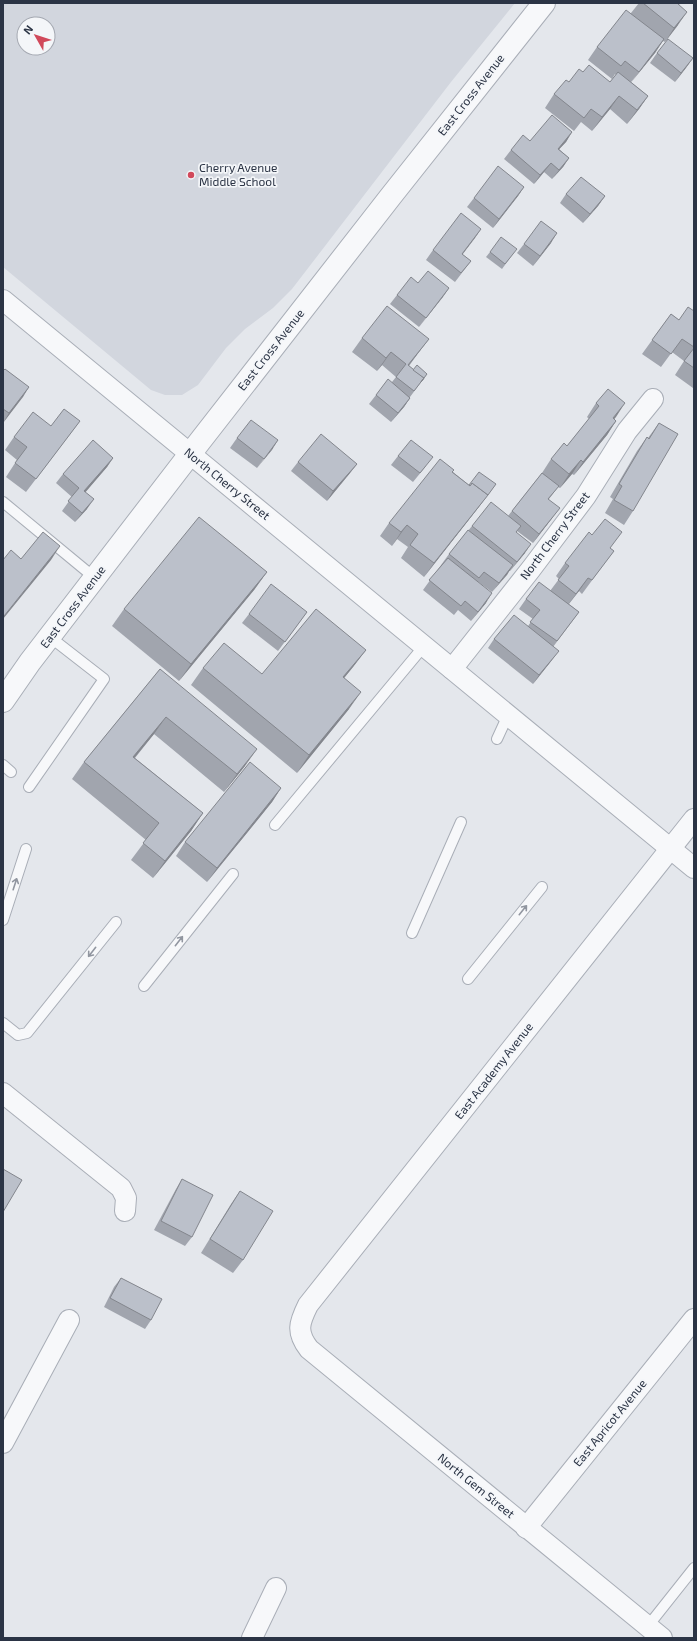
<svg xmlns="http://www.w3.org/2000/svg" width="697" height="1641" viewBox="0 0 697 1641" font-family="'Exo 2',sans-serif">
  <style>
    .built { fill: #d2d6de; fill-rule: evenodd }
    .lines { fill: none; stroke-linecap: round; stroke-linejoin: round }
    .service-casing { stroke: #a9aeb7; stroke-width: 12 }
    .minor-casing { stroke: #a9aeb7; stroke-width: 22 }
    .tertiary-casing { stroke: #a9aeb7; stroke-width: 24 }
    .service { stroke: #f7f8fa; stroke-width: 10 }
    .minor { stroke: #f7f8fa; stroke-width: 20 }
    .tertiary { stroke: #f7f8fa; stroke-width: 22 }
    .wall { fill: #a1a5ae }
    .shaded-wall { fill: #83868d }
    .building { fill: #bbc0ca; stroke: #83868d }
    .oneway { stroke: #9196a0 }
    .poi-dot { fill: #d1495b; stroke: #f4f6f9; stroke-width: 1.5 }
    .labels { text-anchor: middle; stroke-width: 3.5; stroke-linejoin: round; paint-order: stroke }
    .street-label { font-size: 12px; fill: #2b3445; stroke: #f4f6f9 }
    .poi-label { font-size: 12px; fill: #2b3445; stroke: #f4f6f9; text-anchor: start }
  </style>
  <rect width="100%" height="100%" fill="#e4e7ec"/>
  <path class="built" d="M3,3h512l-64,79 -159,207 -19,19 -28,21 -19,19 -28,37 -16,10h-17l-14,-5 -148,-123zM24,24h24v24h-24z"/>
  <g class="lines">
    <g class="service-casing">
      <g id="service">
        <polyline points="3,502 95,578"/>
        <polyline points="497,739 508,715"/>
        <polyline points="3,765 11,772"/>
        <polyline points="29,787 104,679 50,637"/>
        <polyline points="275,825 424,646"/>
        <polyline points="3,920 26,849"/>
        <polyline points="412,933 461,822"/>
        <polyline points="468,979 542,887"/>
        <polyline points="144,986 233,874"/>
        <polyline points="3,1023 18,1035 27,1033 116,922"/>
        <polyline points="648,1626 694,1568"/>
      </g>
    </g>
    <g class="minor-casing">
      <g id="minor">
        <polyline points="3,300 694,868"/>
        <polyline points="452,669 531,569 586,496 627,431 653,399"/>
        <polyline points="3,1093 121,1188 126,1198 125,1211"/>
        <polyline points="3,1443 69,1320"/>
        <polyline points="526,1528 694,1319"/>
        <polyline points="252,1638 276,1588"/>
        <path d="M662,1638l-353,-289c-13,-17 -10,-26 -1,-44l386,-486"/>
      </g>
    </g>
    <g class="tertiary-casing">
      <polyline id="tertiary" points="3,701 30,662 190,454 391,196 544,3"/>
    </g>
    <use href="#service" class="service"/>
    <use href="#minor" class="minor"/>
    <use href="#tertiary" class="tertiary"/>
  </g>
  <g class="wall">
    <polygon points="639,3 680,3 679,5 678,25 665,42 663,41 655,53 631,82 648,96 639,109 627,124 610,109 592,131 581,122 574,131 545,108 554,94 569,82 583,72 610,82 616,75 615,74 612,79 588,60 597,47 631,13"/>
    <polygon points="657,53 693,58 675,82 650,63"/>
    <polygon points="572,132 566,142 559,149 569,158 563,167 552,179 544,172 534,184 504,159 511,150 530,141"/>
    <polygon points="524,187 518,196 493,228 467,207 474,198"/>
    <polygon points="566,194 605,196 598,206 583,223 560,203"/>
    <polygon points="481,229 462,254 471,261 455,282 426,260 433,250"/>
    <polygon points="551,243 533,266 517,253 524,244"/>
    <polygon points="490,252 513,254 502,269 486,257"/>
    <polygon points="418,283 449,288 419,327 390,304 397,295"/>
    <polygon points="694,311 694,386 693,388 675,375 684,361 672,352 661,367 642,354 671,314 679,320"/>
    <polygon points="362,338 429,339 419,352 409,366 413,370 427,374 410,397 410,398 404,407 391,422 369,404 376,395 392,382 396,377 382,365 377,371 352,352"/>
    <polygon points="3,371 29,387 3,423"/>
    <polygon points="596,403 616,421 607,435 574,475 572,474 560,488 558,487 549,499 553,517 533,543 517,531 516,532 525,553 510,571 509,571 492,592 477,581 486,603 471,621 458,610 454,615 423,590 449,554 472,526 508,516 542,473 551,459 567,446 589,419 587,417"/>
    <polygon points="80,421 26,492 6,477 17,460 5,450 14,437 51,426"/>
    <polygon points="659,423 633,511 624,525 605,513 613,499 610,497 637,451 647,437 648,438"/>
    <polygon points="237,438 278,440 257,468 230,448"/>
    <polygon points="398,456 426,466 413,482 391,465"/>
    <polygon points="113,458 107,467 85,492 87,509 75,522 62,511 72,497 56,483 63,474"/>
    <polygon points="298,462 357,464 350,473 327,501 291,471"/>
    <polygon points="453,472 469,485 496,484 478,508 424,577 401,558 408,547 397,539 392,546 380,536 389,523"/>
    <polygon points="610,548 614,551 604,564 582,594 579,591 569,604 579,612 553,647 552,660 533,684 488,648 494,639 528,626 533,619 519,609 526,599 550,591 559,579 556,576 565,563"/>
    <polygon points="267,572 254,590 179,681 112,626 124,609"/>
    <polygon points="307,612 278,651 242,623 249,614"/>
    <polygon points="366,650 353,667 344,678 349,709 297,773 191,685 203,668 262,674"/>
    <polygon points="160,669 245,766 224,792 154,734 135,758 203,813 191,831 153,878 131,860 146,840 72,779 84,762"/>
    <polygon points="281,788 272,802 207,882 176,856 185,842"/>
    <polygon points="182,1179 192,1237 185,1246 154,1230 176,1189"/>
    <polygon points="240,1191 243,1260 233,1273 201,1253 231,1204"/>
    <polygon points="121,1278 151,1320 145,1329 104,1307 114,1287"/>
  </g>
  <g class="shaded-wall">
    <polygon points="687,12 678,25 665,42 674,28"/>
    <polygon points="664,39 655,53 629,85 639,72"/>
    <polygon points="693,58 686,68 675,82 681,73"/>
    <polygon points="619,96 610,109 592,131 602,117"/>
    <polygon points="648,96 639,109 627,124 637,110"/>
    <polygon points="572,132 566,142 551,158 558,149"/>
    <polygon points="569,158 563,167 552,179 559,170"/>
    <polygon points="551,163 544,172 534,184 540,175"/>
    <polygon points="524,187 518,196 493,228 499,219"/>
    <polygon points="605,196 598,206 583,223 590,214"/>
    <polygon points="481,229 475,238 456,263 462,254"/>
    <polygon points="557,233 551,243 533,266 540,256"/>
    <polygon points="449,288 443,297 419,327 426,318"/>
    <polygon points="429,339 419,352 398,379 408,365"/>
    <polygon points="391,352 382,365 377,371 386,358"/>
    <polygon points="29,387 23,397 3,423 9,413"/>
    <polygon points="410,398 404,407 391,422 398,413"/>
    <polygon points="625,403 616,417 604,432 613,418"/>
    <polygon points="616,421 607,435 574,475 583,462"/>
    <polygon points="278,440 272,450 257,468 264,459"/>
    <polygon points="113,458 107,467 78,501 84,491"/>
    <polygon points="581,460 572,474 560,488 569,474"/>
    <polygon points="357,464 350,473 327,501 333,491"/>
    <polygon points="496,484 478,508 424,577 434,563"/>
    <polygon points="94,499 87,509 75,522 82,513"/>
    <polygon points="560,508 553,517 533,543 539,534"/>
    <polygon points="407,525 392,546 401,532"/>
    <polygon points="531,544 525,553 510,571"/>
    <polygon points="60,546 51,560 3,619 3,618 4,616"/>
    <polygon points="513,565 507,575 492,592"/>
    <polygon points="267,572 254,590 179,681 191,664"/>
    <polygon points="588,578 579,591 566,607 576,594"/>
    <polygon points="492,593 486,603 471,621 478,612"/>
    <polygon points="366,650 353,667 331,694 343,677"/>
    <polygon points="559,651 552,660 533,684 539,675"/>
    <polygon points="361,692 349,709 297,773 309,755"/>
    <polygon points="166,717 154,734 121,774 133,757"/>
    <polygon points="257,749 245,766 224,792 237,774"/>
    <polygon points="281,788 272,802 207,882 217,868"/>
    <polygon points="203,813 191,831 153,878 165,861"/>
  </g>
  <g class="building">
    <polygon points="643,3 679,3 678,4 687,12 674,28"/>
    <polygon points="626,10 664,39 639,72 625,61 621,66 597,47"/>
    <polygon points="668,39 693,58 681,73 657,53"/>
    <polygon points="589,65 610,82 618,72 648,96 637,110 619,96 602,117 591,109 584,118 554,94 566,80 569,82 579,69 583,72"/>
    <polygon points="552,115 572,132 558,149 569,158 559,170 551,163 540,175 511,150 523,135 530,141"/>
    <polygon points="498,166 524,187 499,219 474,198"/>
    <polygon points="581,177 605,196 590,214 566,194"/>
    <polygon points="461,213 481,229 462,254 471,261 461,273 433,250"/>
    <polygon points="541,221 557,233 540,256 524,244"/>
    <polygon points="501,237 517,249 505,264 490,252"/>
    <polygon points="428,271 449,288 426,318 397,295 411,277 418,283"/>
    <polygon points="387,306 429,339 408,365 424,378 414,391 396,377 406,364 391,352 386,358 362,338"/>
    <polygon points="688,307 694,311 694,347 682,339 671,354 652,340 671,314 679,320"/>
    <polygon points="694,348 694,368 684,361"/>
    <polygon points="417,365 427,374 421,382 424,378 413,370"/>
    <polygon points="5,369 29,387 9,413 3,409 3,371"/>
    <polygon points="388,379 410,398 398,413 376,395"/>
    <polygon points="608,389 625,403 613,418 616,421 583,462 581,460 569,474 551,459 564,443 567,446 599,406 596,403"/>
    <polygon points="64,409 80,421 36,479 15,463 27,447 14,437 33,412 51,426"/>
    <polygon points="251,420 278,440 264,459 237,438"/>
    <polygon points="659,423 678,434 633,511 614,500 622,486 619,484 647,437 649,439"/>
    <polygon points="321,434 357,464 333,491 298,462"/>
    <polygon points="93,440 113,458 84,491 94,499 82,513 68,501 79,488 63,474"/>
    <polygon points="411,440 433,457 420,473 398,456"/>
    <polygon points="440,459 454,470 452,472 470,486 472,483 488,495 434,563 410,545 418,534 407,525 401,532 389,523"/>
    <polygon points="479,472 496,484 488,495 472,483 470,486 469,485"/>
    <polygon points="542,473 559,486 548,499 560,508 539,534 512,511"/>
    <polygon points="491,502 521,526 516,532 531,544 517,562 472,526"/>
    <polygon points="199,517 267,572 191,664 124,609"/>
    <polygon points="605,519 622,532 610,548 614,551 592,580 588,578 576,594 558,580 569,566 565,563 589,532 592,535"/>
    <polygon points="468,530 513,565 499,583 484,572 479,578 449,554"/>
    <polygon points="43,532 60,546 4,616 3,614 3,560 11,550 21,559"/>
    <polygon points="448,558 492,593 478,612 465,601 461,606 429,580"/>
    <polygon points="539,582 579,612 557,641 530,622 540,610 526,599"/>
    <polygon points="271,584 307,612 285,642 249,614"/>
    <polygon points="316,609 366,650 343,677 361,692 309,755 203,668 224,643 262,674"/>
    <polygon points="514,615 559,651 539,675 494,639"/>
    <polygon points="160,669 257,749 237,774 166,717 133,757 203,813 165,861 143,843 159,823 84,762"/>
    <polygon points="250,762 281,788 217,868 185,842"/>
    <polygon points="3,1169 22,1180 3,1212"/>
    <polygon points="182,1179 213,1195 192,1237 161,1221"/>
    <polygon points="240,1191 273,1211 243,1260 210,1239"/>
    <polygon points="121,1278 162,1299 151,1320 110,1298"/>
  </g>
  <defs><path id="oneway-shaft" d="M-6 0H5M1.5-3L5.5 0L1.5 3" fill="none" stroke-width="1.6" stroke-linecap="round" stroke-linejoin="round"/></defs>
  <g class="oneway">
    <use href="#oneway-shaft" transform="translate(15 884) rotate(-72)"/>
    <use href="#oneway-shaft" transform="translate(523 910) rotate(-51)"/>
    <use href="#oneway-shaft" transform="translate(179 941) rotate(-52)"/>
    <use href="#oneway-shaft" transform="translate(92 952) rotate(128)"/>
  </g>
  <circle class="poi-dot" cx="191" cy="175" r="4"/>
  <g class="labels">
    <g class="street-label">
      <text transform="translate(471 95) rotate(-52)" y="4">East Cross Avenue</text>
      <text transform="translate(271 350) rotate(-52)" y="4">East Cross Avenue</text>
      <text transform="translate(227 484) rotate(39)" y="4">North Cherry Street</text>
      <text transform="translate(555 536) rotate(-53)" y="4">North Cherry Street</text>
      <text transform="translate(73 607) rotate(-53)" y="4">East Cross Avenue</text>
      <text transform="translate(494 1071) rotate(-52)" y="4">East Academy Avenue</text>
      <text transform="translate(610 1423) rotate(-51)" y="4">East Apricot Avenue</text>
      <text transform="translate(476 1486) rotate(39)" y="4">North Gem Street</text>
    </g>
    <g class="poi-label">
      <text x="199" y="172">Cherry Avenue<tspan x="199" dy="14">Middle School</tspan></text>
    </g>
  </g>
  <rect width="697" height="1641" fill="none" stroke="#2b3445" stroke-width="8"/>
  <g transform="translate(36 36) rotate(309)"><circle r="19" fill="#f4f6f9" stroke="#a4a8b1"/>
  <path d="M0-3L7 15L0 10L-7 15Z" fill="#d1495b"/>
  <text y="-6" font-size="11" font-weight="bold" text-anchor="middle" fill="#2b3445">N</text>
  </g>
</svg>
